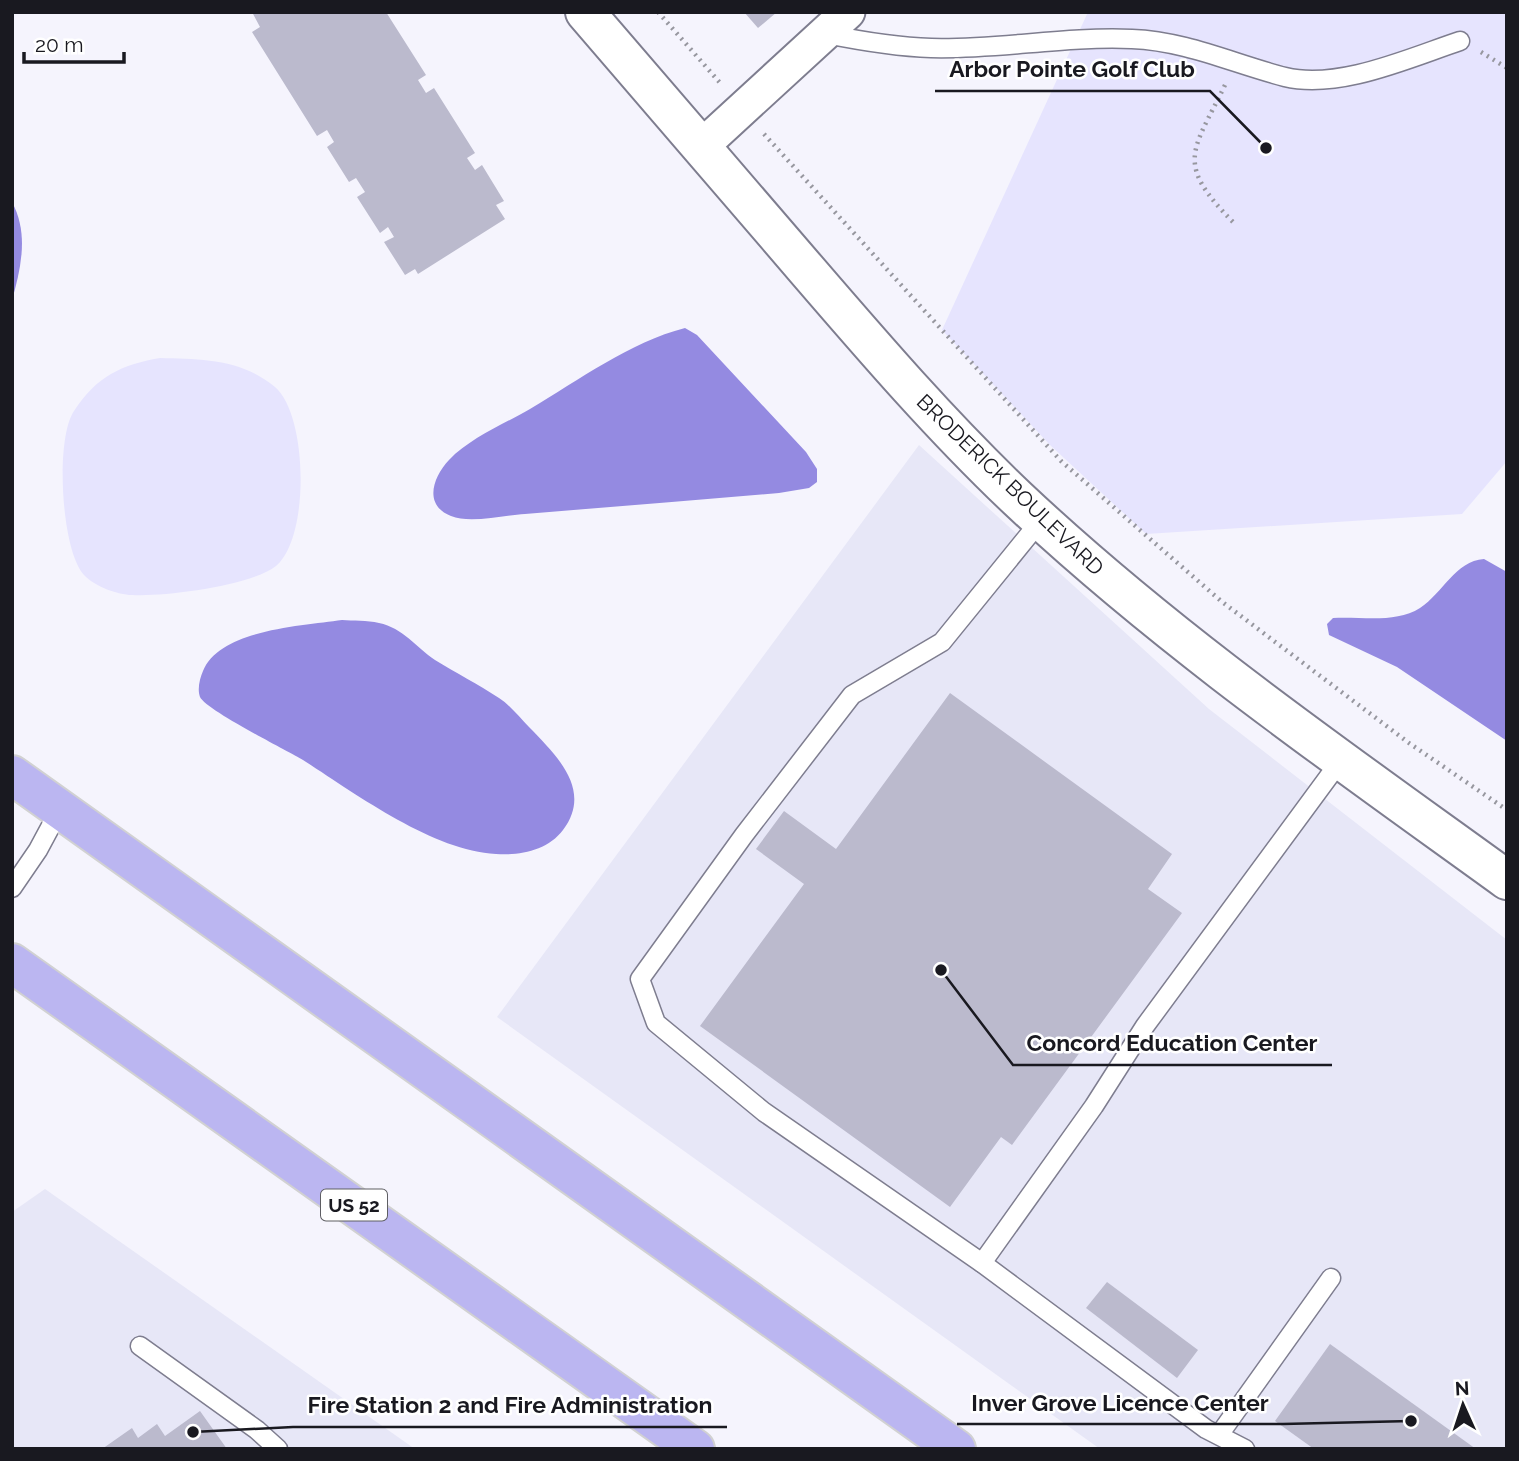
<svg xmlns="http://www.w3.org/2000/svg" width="1519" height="1461" viewBox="0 0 1519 1461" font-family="Raleway,sans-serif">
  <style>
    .built { fill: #e7e7f7 }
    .green { fill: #e6e4fe }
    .water { fill: #948ae1 }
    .building { fill: #bbbacd }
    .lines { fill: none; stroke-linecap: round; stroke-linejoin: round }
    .service-casing { stroke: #7e7d8f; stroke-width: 21 }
    .minor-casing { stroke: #7e7d8f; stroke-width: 37 }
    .tertiary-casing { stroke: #7e7d8f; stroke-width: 42 }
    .motorway-casing { stroke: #d1d1d2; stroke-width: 42 }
    .path { stroke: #97979f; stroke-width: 4.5; stroke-dasharray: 2 5; stroke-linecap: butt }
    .service { stroke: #fff; stroke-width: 18 }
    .minor { stroke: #fff; stroke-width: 33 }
    .tertiary { stroke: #fff; stroke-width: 38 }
    .motorway { stroke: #bbb6f1; stroke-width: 38 }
    .labels { text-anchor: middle; stroke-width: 5; stroke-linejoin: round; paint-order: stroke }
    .shield { fill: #fff; stroke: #5e5e63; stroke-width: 2 }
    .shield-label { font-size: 19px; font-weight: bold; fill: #191920 }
    .street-label { font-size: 21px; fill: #191920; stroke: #fff }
    .leader { fill: none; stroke: #191920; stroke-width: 2.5 }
    .callout-dot { fill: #191920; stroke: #fff; stroke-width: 2.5 }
    .callout-label { font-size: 23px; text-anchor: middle; font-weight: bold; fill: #191920; stroke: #fff; stroke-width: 5; stroke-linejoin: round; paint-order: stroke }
  </style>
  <rect width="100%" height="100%" fill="#f5f4fd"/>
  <g class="built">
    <polygon points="919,445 1209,709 1507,940 1507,1449 1100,1449 497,1017"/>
    <polygon points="45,1189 415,1449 12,1449 12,1212"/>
  </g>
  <g class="green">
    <polygon points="1088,12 1507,12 1507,461 1462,514 1146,534 1050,445 942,330"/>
    <path d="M160,358c41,1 82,1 115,29 33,28 35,151 1,179 -25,20 -112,31 -144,29 -14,0 -38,-9 -48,-20 -23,-25 -29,-136 -10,-164 23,-35 47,-46 86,-53z"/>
  </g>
  <g class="water">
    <path d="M12,202c17,32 9,66 0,98z"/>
    <path d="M685,328l12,7 109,117 11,17v13l-8,6 -30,5c-85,7 -169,14 -254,21 -21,1 -55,10 -74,2 -28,-11 -18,-39 -2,-56 21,-22 55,-36 81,-51 49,-29 100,-67 155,-81z"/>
    <path d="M1484,559l23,13v169l-110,-74 -68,-32 -2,-11 6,-6c27,-2 62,6 87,-10 23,-15 35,-47 64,-49z"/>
    <path d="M342,620c11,1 25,0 37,3 24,5 37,24 56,37 21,13 43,24 64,38 11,7 21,20 30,29 28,29 64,63 34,103 -15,20 -43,26 -67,24 -63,-3 -140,-60 -193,-94 -17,-10 -97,-50 -103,-63 -3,-8 0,-19 3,-26 17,-42 100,-45 139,-51z"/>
  </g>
  <g class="building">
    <polygon points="252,12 386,12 426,75 418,80 426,93 434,88 475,153 467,158 475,170 482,165 504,201 496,205 505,219 418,274 415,269 405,275 384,242 394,237 388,227 380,233 357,197 365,192 356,178 349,182 327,147 334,142 327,130 317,136 252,32 260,27"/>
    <polygon points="744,12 777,12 758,28"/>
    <polygon points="950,693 1172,854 1148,889 1182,913 1012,1145 1001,1137 950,1207 700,1026 804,884 756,849 784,811 836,849"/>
    <polygon points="1107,1282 1198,1350 1177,1378 1086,1308"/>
    <polygon points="1330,1344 1476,1449 1314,1449 1275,1421"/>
    <polygon points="200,1411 227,1449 102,1449 132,1428 138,1438 157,1424 165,1436"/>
  </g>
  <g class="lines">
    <g class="service-casing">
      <g id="service">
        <path d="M826,34c35,7 69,13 105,14 67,2 133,-12 201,-9 54,2 102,25 153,38 54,13 124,-19 175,-36"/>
        <polyline points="1041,520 942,642 852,695 744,835 640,979 656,1023 764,1112 982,1263 1206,1429 1245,1449"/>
        <polyline points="12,888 38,850 60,809"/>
        <polyline points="982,1263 1094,1106 1145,1026 1341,760"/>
        <polyline points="140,1346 257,1430 278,1449"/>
        <polyline points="1219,1435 1331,1278"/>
      </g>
    </g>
    <g class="minor-casing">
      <polyline id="minor" points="701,147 848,12"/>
    </g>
    <g class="tertiary-casing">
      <path id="tertiary" d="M585,12c74,86 147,171 221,257 68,79 136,158 212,230 151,142 322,260 489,381"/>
    </g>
    <g class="motorway-casing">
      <g id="motorway">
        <polyline points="12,775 956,1449"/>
        <polyline points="12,963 695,1449"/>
      </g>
    </g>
    <g class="path">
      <polyline points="658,12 722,85"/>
      <polyline points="1481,52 1507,68"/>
      <path d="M1225,85c-33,68 -51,78 10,139"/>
      <polyline points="764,134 1061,461 1221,601 1409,743 1507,810"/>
    </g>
    <use href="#service" class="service"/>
    <use href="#minor" class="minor"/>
    <use href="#tertiary" class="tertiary"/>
    <use href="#motorway" class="motorway"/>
  </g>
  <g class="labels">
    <rect class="shield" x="321" y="1189.5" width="66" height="31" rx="5"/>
    <g class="shield-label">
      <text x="354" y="1212">US 52</text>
    </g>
    <g class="street-label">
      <text transform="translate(1010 485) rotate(44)" y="7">BRODERICK BOULEVARD</text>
    </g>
  </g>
  <path class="leader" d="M1266 148L1210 91H935M941 970L1013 1065H1332M1411 1421L1283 1424H957M193 1432L293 1427H727"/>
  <g class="callout-dot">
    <circle cx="1266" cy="148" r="7"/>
    <circle cx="941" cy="970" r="7"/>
    <circle cx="1411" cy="1421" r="7"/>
    <circle cx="193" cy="1432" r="7"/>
  </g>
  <g class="callout-label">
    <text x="1072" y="77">Arbor Pointe Golf Club</text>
    <text x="1172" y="1051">Concord Education Center</text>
    <text x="1120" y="1411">Inver Grove Licence Center</text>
    <text x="510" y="1413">Fire Station 2 and Fire Administration</text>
  </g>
  <rect width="1519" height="1461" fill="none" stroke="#191920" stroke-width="28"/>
  <g transform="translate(1463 1405) rotate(357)" stroke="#ffffff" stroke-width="5" paint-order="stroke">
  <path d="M0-5L12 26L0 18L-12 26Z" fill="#191920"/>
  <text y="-10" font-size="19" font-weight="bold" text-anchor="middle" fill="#191920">N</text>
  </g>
  <path d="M24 52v10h100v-10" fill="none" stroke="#191920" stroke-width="3.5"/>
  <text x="35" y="52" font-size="21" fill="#191920" stroke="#ffffff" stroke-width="5" paint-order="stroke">20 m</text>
</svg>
